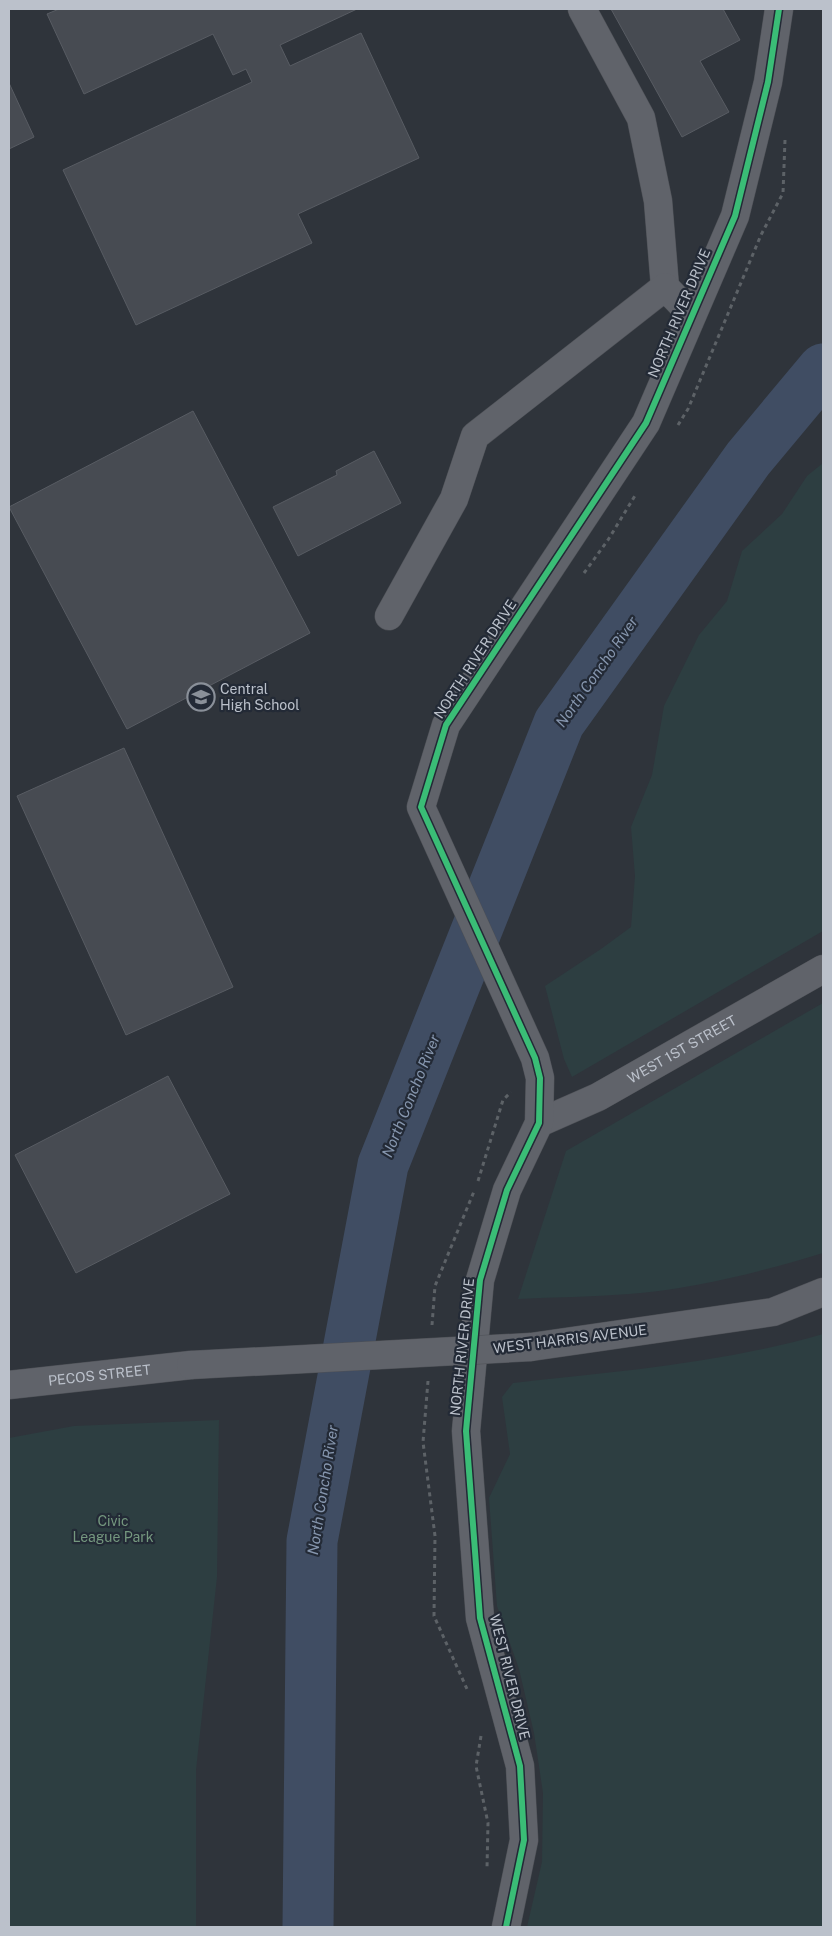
<svg xmlns="http://www.w3.org/2000/svg" width="832" height="1936" viewBox="0 0 832 1936" font-family="'Public Sans',sans-serif">
  <style>
    .green { fill: #2d3e41 }
    .lines { fill: none; stroke-linecap: round; stroke-linejoin: round }
    .river { stroke: #404d63; stroke-width: 51 }
    .building { fill: #474b52; stroke: #585c63 }
    .minor-casing { stroke: #4d5056; stroke-width: 29 }
    .path { stroke: #5d6267; stroke-width: 3; stroke-dasharray: 4 4; stroke-linecap: butt }
    .minor { stroke: #60636a; stroke-width: 28 }
    .minor-bridge-casing { stroke: #4d5056; stroke-width: 29; stroke-linecap: butt }
    .minor-bridge { stroke: #60636a; stroke-width: 28 }
    .cycleway-casing { stroke: #232a36; stroke-width: 9 }
    .cycleway { stroke: #3abd76; stroke-width: 6 }
    .labels { text-anchor: middle; stroke-width: 4.5; stroke-linejoin: round; paint-order: stroke }
    .street-label { font-size: 14px; fill: #bbc1cb; stroke: #232a36 }
    .poi-label { font-size: 14px; fill: #bbc1cb; stroke: #232a36; text-anchor: start }
    .park-label { font-size: 14px; fill: #75987f; stroke: #232a36 }
    .water-label { font-size: 15px; font-style: italic; fill: #8696ae; stroke: #232a36 }
  </style>
  <rect width="100%" height="100%" fill="#2f343b"/>
  <g class="green">
    <polygon points="823,463 823,931 572,1077 564,1059 545,986 601,949 631,927 635,876 631,827 652,775 664,706 699,635 727,601 742,551 782,514 807,476"/>
    <path d="M823,1003v250c-62,19 -129,36 -194,41 -37,3 -74,3 -111,5l48,-148z"/>
    <path d="M823,1334v593h-296l15,-65 1,-69 -9,-60 -15,-64 -22,-63 -8,-108 21,-44 -8,-57 11,-14c102,-11 211,-20 310,-49z"/>
    <polygon points="219,1420 217,1577 196,1770 196,1927 9,1927 9,1438 74,1426"/>
  </g>
  <g class="lines">
    <polyline class="river" points="308,1927 312,1541 383,1165 559,723 748,459 823,369"/>
  </g>
  <g class="building">
    <polygon points="59,9 357,9 280,45 290,66 361,33 419,158 298,214 312,243 136,325 63,170 252,82 246,69 233,75 213,34 84,94 47,14"/>
    <polygon points="611,9 723,9 740,40 700,61 729,112 682,137"/>
    <polygon points="9,83 34,137 9,149"/>
    <polygon points="193,411 310,633 127,729 9,507"/>
    <polygon points="374,451 401,503 298,556 273,507 337,475 336,471"/>
    <polygon points="124,748 233,987 126,1035 17,796"/>
    <polygon points="168,1076 230,1194 76,1273 15,1155"/>
  </g>
  <g class="lines">
    <g class="minor-casing">
      <g id="minor">
        <polyline points="582,9 641,118 658,201 665,287"/>
        <polyline points="389,616 454,499 475,436 665,287 692,315"/>
        <path id="s1" d="M539,1123l59,-26 225,-128"/>
        <polyline points="531,1347 773,1312 823,1292"/>
        <path id="s2" d="M9,1385l182,-20"/>
        <polyline points="506,1927 524,1840 520,1766 480,1618 466,1431 480,1280 507,1190 539,1123 540,1078 535,1058 421,807 446,725 646,423 735,216 768,82 779,9"/>
      </g>
    </g>
    <g class="path">
      <polyline points="678,425 688,409 761,235 783,193 785,140"/>
      <polyline points="584,573 608,540 636,494"/>
      <polyline points="478,1181 503,1100 511,1092"/>
      <polyline points="432,1325 435,1286 475,1189"/>
      <polyline points="428,1381 423,1442 435,1536 434,1616 467,1689"/>
      <polyline points="481,1736 476,1766 488,1823 487,1868"/>
    </g>
    <use href="#minor" class="minor"/>
    <g class="minor-bridge-casing">
      <polyline id="minor-bridge" points="191,1365 531,1347"/>
    </g>
    <use href="#minor-bridge" class="minor-bridge"/>
    <g class="cycleway-casing">
      <polyline id="cycleway" points="506,1927 524,1840 520,1766 480,1618 466,1431 480,1280 507,1190 539,1123 540,1078 535,1058 421,807 446,725 646,423 735,216 768,82 779,9"/>
    </g>
    <use href="#cycleway" class="cycleway"/>
  </g>
  <defs>
    <g id="school-ring" transform="scale(1.4375)"><circle r="9.5" fill="#232a36" stroke="#8a9099" stroke-width="1.5"/><path d="M0-5L7-2L0 1L-7-2ZM-4 1L0 2.5L4 1V4Q0 6-4 4Z" fill="#8a9099"/></g>
  </defs>
  <g fill-rule="evenodd">
    <use href="#school-ring" x="201" y="697"/>
  </g>
  <g class="labels">
    <g class="street-label">
      <text transform="translate(679 313) rotate(-67)" y="5">NORTH RIVER DRIVE</text>
      <text transform="translate(475 659) rotate(-57)" y="5">NORTH RIVER DRIVE</text>
      <text dy="5" stroke="none"><textPath href="#s1" startOffset="161">WEST 1ST STREET</textPath></text>
      <text transform="translate(570 1339) rotate(-7)" y="5">WEST HARRIS AVENUE</text>
      <text transform="translate(462 1347) rotate(-84)" y="5">NORTH RIVER DRIVE</text>
      <text dy="5" stroke="none"><textPath href="#s2" startOffset="91">PECOS STREET</textPath></text>
      <text transform="translate(510 1677) rotate(76)" y="5">WEST RIVER DRIVE</text>
    </g>
    <g class="poi-label">
      <text x="220" y="694">Central<tspan x="220" dy="16">High School</tspan></text>
    </g>
    <g class="park-label">
      <text x="113" y="1526">Civic<tspan x="113" dy="16">League Park</tspan></text>
    </g>
    <g class="water-label">
      <text transform="translate(597 672) rotate(-55)" y="5">North Concho River</text>
      <text transform="translate(411 1096) rotate(-68)" y="5">North Concho River</text>
      <text transform="translate(323 1490) rotate(-81)" y="5">North Concho River</text>
    </g>
  </g>
  <rect width="832" height="1936" fill="none" stroke="#bbc1cb" stroke-width="20"/>
</svg>
